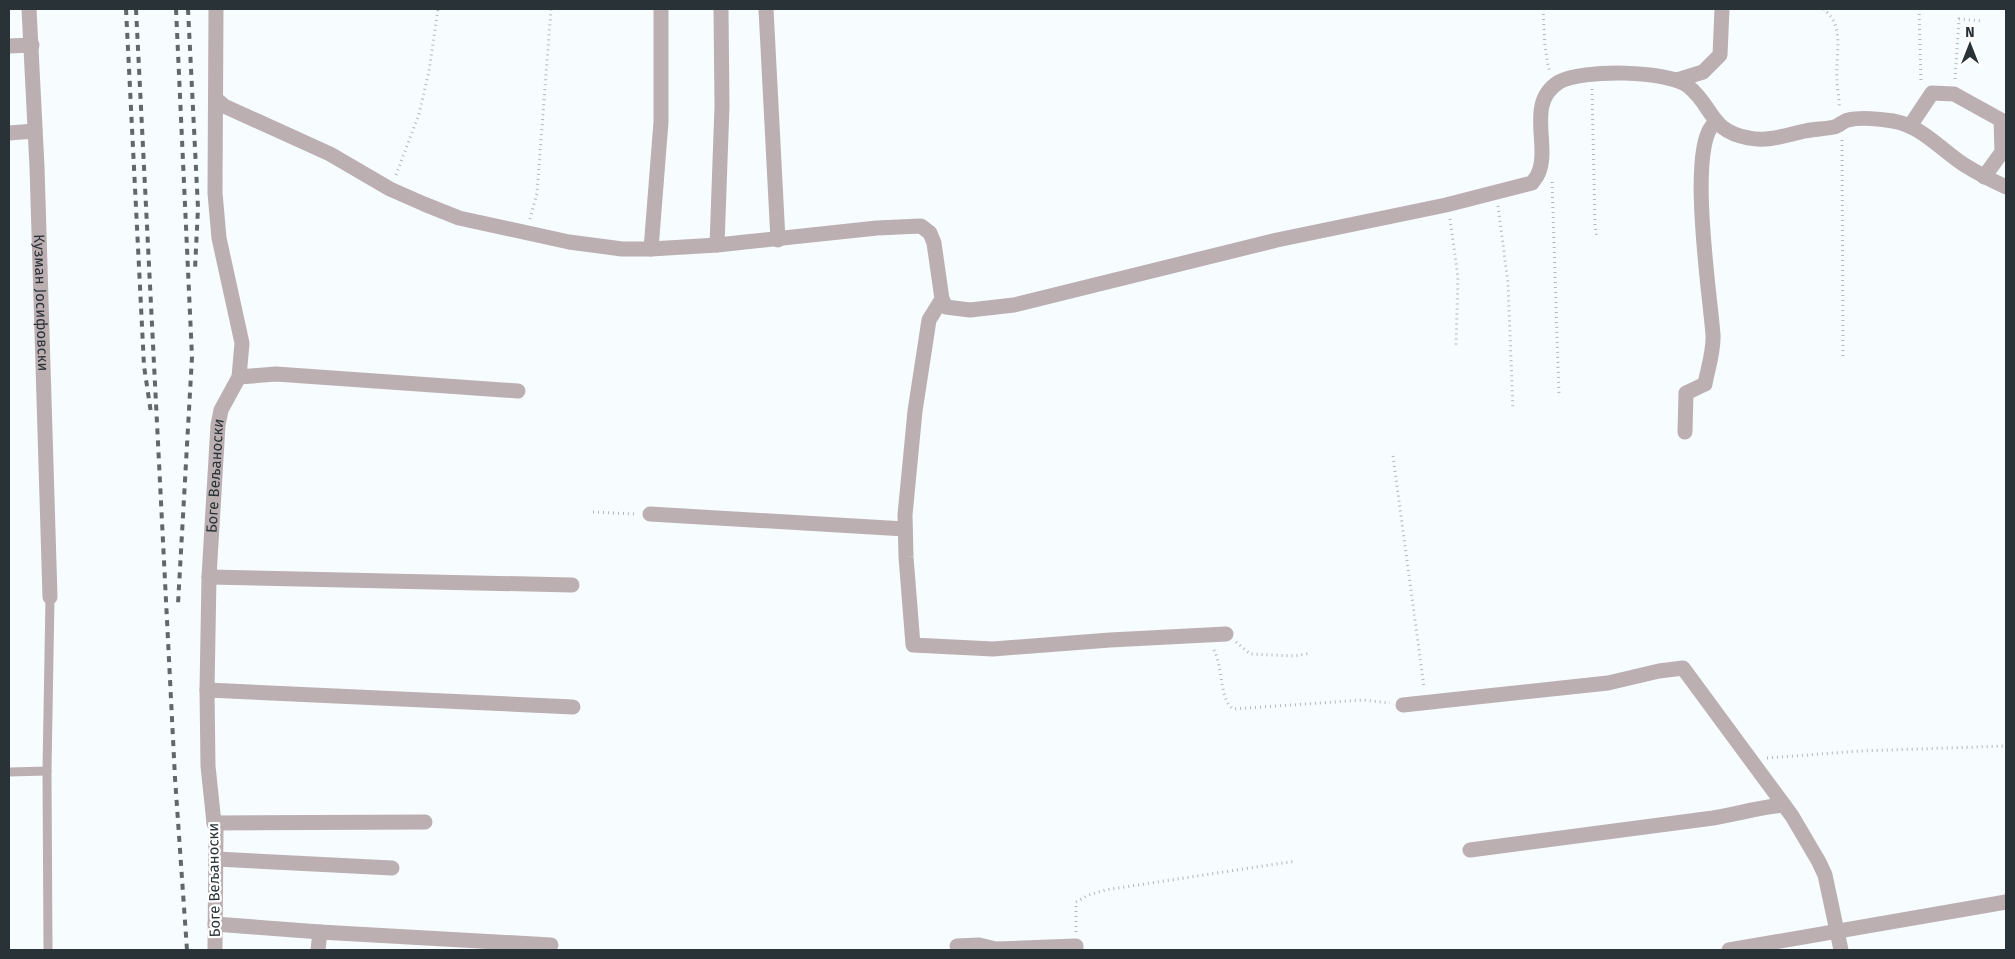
<svg xmlns="http://www.w3.org/2000/svg" width="2015" height="959" viewBox="0 0 2015 959" font-family="'Fira Sans',sans-serif">
  <style>
    .lines { fill: none; stroke-linecap: round; stroke-linejoin: round }
    .path { stroke: #b2b9bb; stroke-width: 3; stroke-dasharray: 1 4; stroke-linecap: butt }
    .lane { stroke: #bbafb2; stroke-width: 9 }
    .street { stroke: #bbafb2; stroke-width: 15 }
    .rail { stroke: #60686c; stroke-width: 4; stroke-dasharray: 6 6; stroke-linecap: butt }
    .labels { text-anchor: middle; stroke-width: 4.5; stroke-linejoin: round; paint-order: stroke }
    .street-label { font-size: 15px; fill: #293236; stroke: #fff }
  </style>
  <rect width="100%" height="100%" fill="#f7fcfe"/>
  <g class="lines">
    <g class="path">
      <polyline points="1543,9 1545,47 1549,70"/>
      <path d="M1823,9c23,16 12,47 14,71 0,9 3,19 2,28"/>
      <polyline points="1919,9 1921,83"/>
      <polyline points="1955,79 1959,19 1983,21"/>
      <polyline points="1592,89 1595,226 1597,238"/>
      <polyline points="1842,140 1843,356"/>
      <polyline points="396,175 419,114 429,71 438,9"/>
      <polyline points="1552,182 1559,396"/>
      <polyline points="1498,206 1508,283 1513,410"/>
      <polyline points="530,219 537,193 551,9"/>
      <polyline points="1450,219 1458,277 1456,346"/>
      <polyline points="1393,456 1424,687"/>
      <polyline points="593,512 636,514"/>
      <polyline points="1236,642 1250,654 1295,656 1311,653"/>
      <path d="M1214,650c9,17 5,48 19,59l130,-9 27,3"/>
      <polyline points="1767,758 1860,751 2006,746"/>
      <polyline points="1076,932 1076,902 1089,895 1105,890 1296,861"/>
    </g>
    <g class="lane">
      <polyline points="9,772 47,771"/>
      <polyline points="48,950 47,771 50,597"/>
    </g>
    <g class="street">
      <path id="s1" d="M29,9l8,158 13,430"/>
      <polyline points="766,9 778,240"/>
      <polyline points="9,46 32,45"/>
      <polyline points="1677,80 1703,72 1720,55 1722,9"/>
      <path d="M216,99l8,7 106,48 60,35 34,15 35,14 110,24 53,7h29l66,-4 160,-17 44,-2 9,7 4,10 8,56 4,8 24,3 44,-5 263,-65 169,-35 86,-22c2,-3 5,-6 6,-9 13,-28 -13,-71 21,-92 23,-13 109,-12 129,4 26,21 21,45 61,52 19,4 37,-3 56,-7 9,-2 20,-2 29,-4 5,-1 9,-6 14,-7 12,-3 32,-1 45,1 29,5 47,28 70,43 14,9 28,16 43,23"/>
      <polyline points="1910,126 1932,93 1954,94 2001,120 2002,152 1984,177"/>
      <polyline points="9,133 35,131"/>
      <polyline points="717,245 722,106 721,9"/>
      <polyline points="651,249 661,122 661,9"/>
      <polyline points="942,299 929,320 915,411 905,515 906,557 913,645 993,649 1110,640 1226,634"/>
      <polyline points="239,377 276,374 518,391"/>
      <path d="M1685,432l1,-39 19,-9c3,-16 9,-34 8,-49 -2,-34 -28,-198 4,-213"/>
      <polyline points="650,514 905,529"/>
      <polyline points="209,577 572,585"/>
      <polyline points="207,690 573,707"/>
      <polyline points="1403,705 1608,683 1659,671 1683,668 1792,816 1819,862 1825,875 1841,950"/>
      <polyline points="214,823 425,822"/>
      <path d="M1470,850l243,-32c24,-4 47,-11 71,-13"/>
      <polyline points="216,859 392,868"/>
      <polyline points="215,924 320,932 551,945"/>
      <polyline points="957,946 979,945 996,949 1076,946 1076,950"/>
      <path id="s2" d="M215,950l1,-121 -2,-6 -6,-57 -1,-76 2,-113 9,-152 3,-15 18,-33 3,-34 -23,-105 -4,-45 1,-184"/>
      <polyline points="318,950 320,932"/>
      <polyline points="1729,950 2006,902"/>
    </g>
    <g class="rail">
      <polyline points="126,9 144,366 151,413"/>
      <polyline points="136,9 175,778 187,950"/>
      <polyline points="176,9 192,357 178,604"/>
      <polyline points="188,9 198,208 195,269"/>
    </g>
  </g>
  <g class="labels">
    <g class="street-label">
      <text dy="5" stroke="none"><textPath href="#s1" startOffset="294">Кузман Јосифовски</textPath></text>
      <text dy="5" stroke="none"><textPath href="#s2" startOffset="475">Боге Вељаноски</textPath></text>
      <text transform="translate(214 880) rotate(-91)" y="5">Боге Вељаноски</text>
    </g>
  </g>
  <rect width="2015" height="959" fill="none" stroke="#293236" stroke-width="20"/>
  <g transform="translate(1970 45)" stroke="#ffffff" stroke-width="4" paint-order="stroke">
  <path d="M0-4L9 19L0 12L-9 19Z" fill="#293236"/>
  <text y="-8" font-size="14" font-weight="bold" text-anchor="middle" fill="#293236">N</text>
  </g>
</svg>
